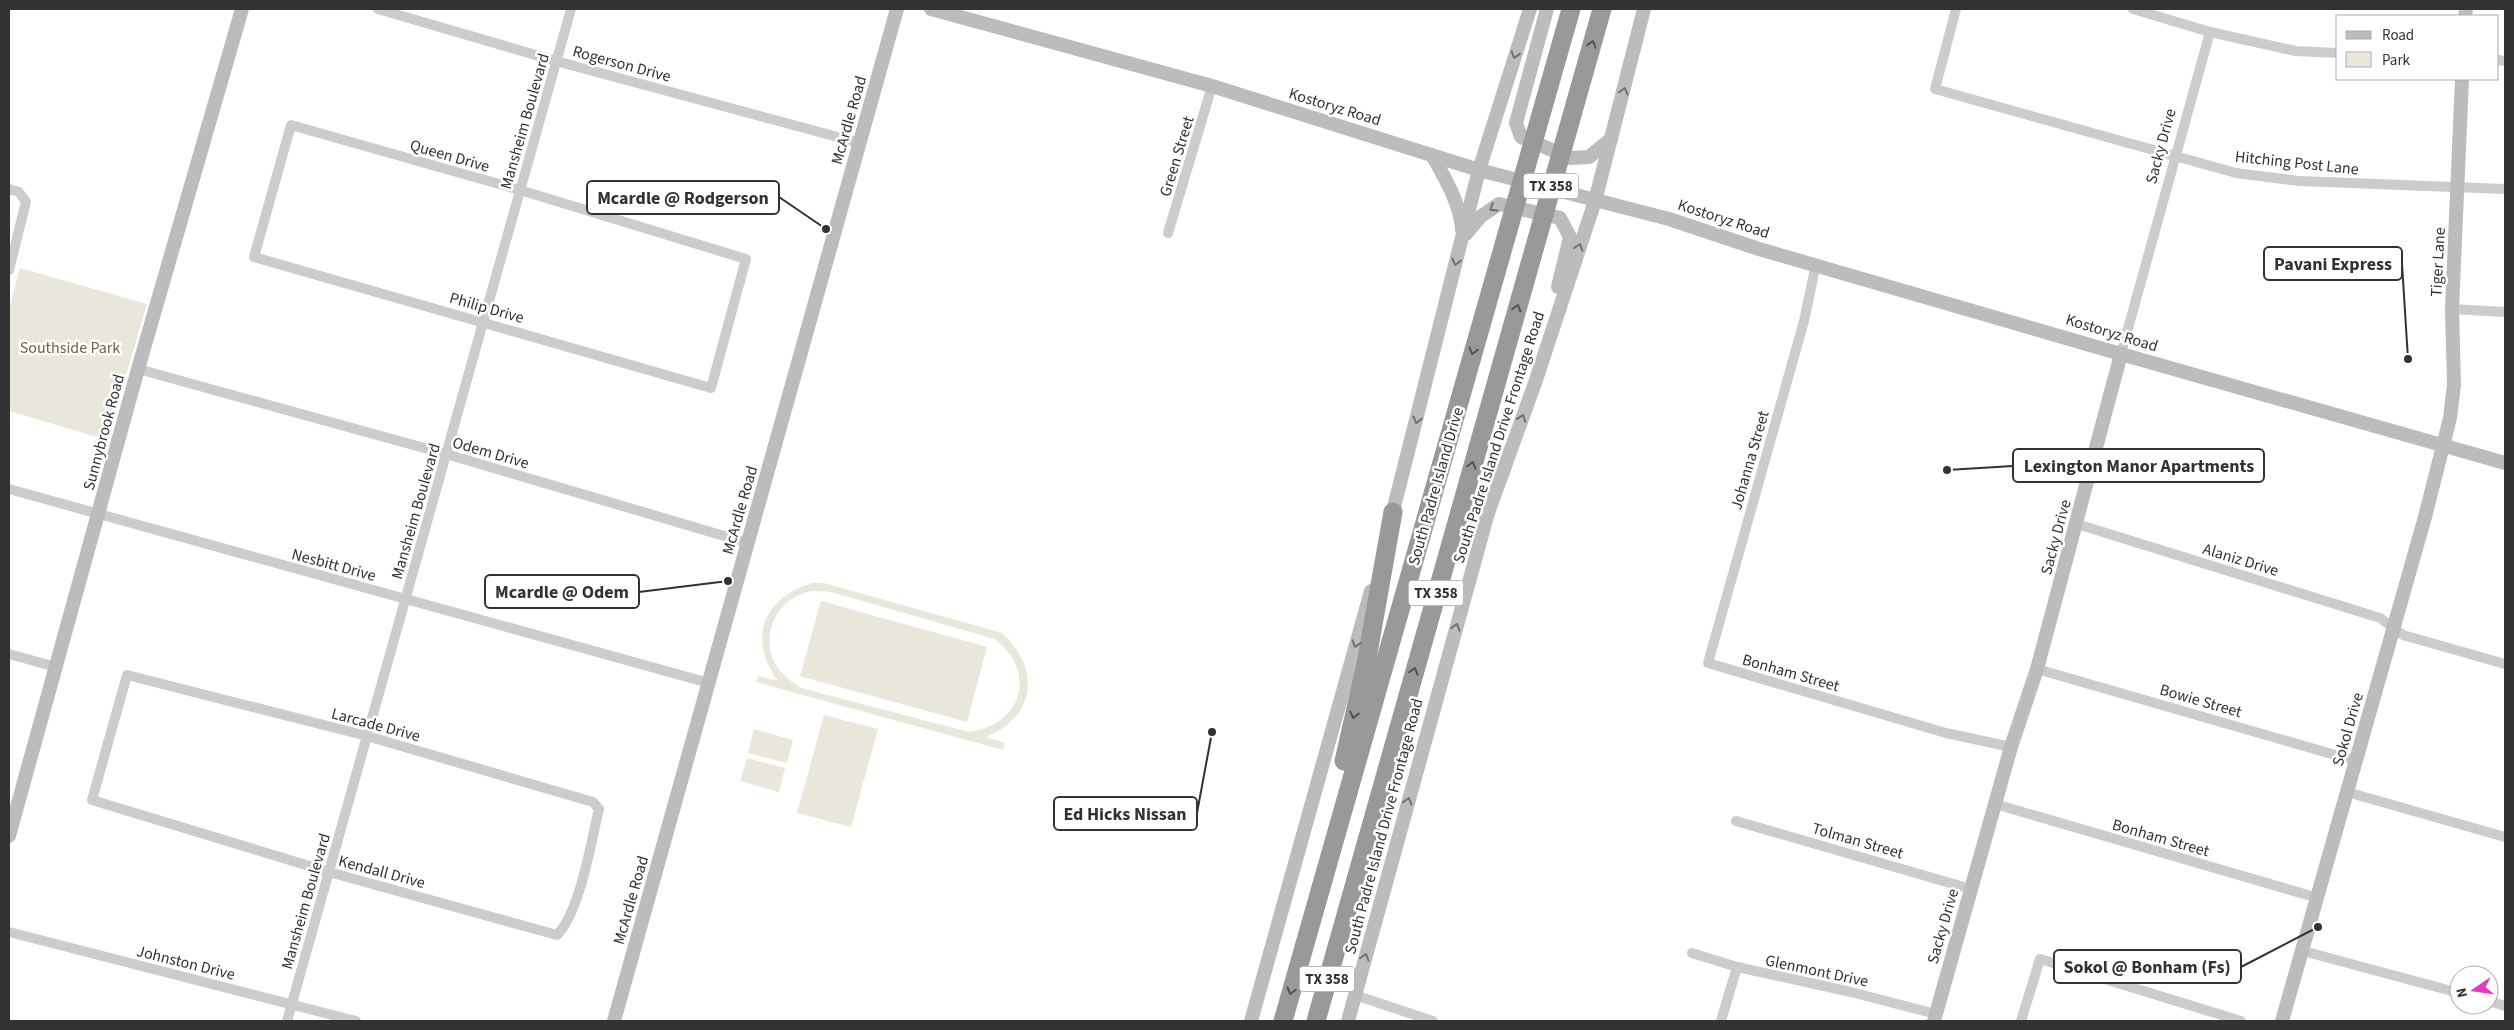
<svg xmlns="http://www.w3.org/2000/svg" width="2514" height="1030" viewBox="0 0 2514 1030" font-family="'Source Sans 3',sans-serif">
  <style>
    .green { fill: #e9e6db; fill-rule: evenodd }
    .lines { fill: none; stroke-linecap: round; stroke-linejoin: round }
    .street { stroke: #ccc; stroke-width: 10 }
    .secondary { stroke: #bcbcbc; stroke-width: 14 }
    .highway { stroke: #999; stroke-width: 19 }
    .oneway { stroke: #515151 }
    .oneway2 { stroke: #707070 }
    .labels { text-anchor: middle; stroke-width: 5; stroke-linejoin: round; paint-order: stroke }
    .shield { fill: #fff; stroke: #707070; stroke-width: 1 }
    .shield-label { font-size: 15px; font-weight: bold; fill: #323232 }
    .street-label { font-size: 16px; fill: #323232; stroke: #fff }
    .park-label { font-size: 16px; fill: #6e643f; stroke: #fff }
    .leader { fill: none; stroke: #323232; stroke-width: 2 }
    .callout-dot { fill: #323232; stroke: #fff; stroke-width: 2 }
    .callout { fill: #fff; stroke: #323232; stroke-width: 2 }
    .callout-label { font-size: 18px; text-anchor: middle; font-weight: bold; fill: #323232 }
  </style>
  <rect width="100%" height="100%" fill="#fff"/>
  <g class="green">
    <polygon points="20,268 147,304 107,440 9,411 9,309"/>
    <path d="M812,583h12l178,50c39,35 34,84 -16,104l19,6 -2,7 -247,-68 2,-6 20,5c-31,-42 -15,-83 34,-98zM812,591l19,1 164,47c43,34 27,86 -26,93l-168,-44c-8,-6 -17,-11 -23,-20 -21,-30 -1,-72 34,-77z"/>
    <polygon points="821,601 987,647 967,722 800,676"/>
    <polygon points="824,715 878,729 851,827 797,813"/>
    <polygon points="754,729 793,740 787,763 748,753"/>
    <polygon points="747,758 785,768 779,792 740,781"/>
  </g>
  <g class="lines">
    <g class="street">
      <polyline points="378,9 556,61 860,143"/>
      <polyline points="1956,9 1935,89 2236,173 2299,181 2505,189"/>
      <polyline points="2133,9 2210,32 2295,51 2338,53"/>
      <polyline points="2498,60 2505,61"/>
      <polygon points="291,125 520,190 746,259 711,388 254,257"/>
      <polyline points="9,189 19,192 26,202 9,270"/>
      <polyline points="1168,233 1212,86"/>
      <polyline points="1816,264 1804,321 1708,663 1946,733 2011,747"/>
      <polyline points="2452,309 2505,312"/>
      <polyline points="2121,354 2210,32"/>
      <polyline points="138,369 446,454 748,543"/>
      <polyline points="9,489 709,683"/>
      <polyline points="2077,524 2380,618 2403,635 2505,664"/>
      <polyline points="9,654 56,667"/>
      <polyline points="2037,669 2356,761"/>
      <path d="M127,675l240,61 226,66 6,7c-8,33 -19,103 -42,126l-228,-63 -237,-72z"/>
      <polyline points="2347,792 2505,837"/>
      <polyline points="1995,804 2318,898"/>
      <polyline points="1736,821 1971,889"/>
      <polyline points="9,932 356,1021"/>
      <polyline points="2303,951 2459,993"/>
      <polyline points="1692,953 1737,967 1851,992 1936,1014"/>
      <polyline points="1355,995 1433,1021"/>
      <polyline points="2489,1001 2505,1006"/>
      <polyline points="287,1021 571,9"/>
      <polyline points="1721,1021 1737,967"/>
      <polyline points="2021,1021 2040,959 2241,1021"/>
    </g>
    <g class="secondary">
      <polyline points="931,9 1212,86 1479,170 1669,219 1759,249 2121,354 2505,463"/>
      <polyline points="1547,9 1516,123 1521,137 1571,158 1589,157 1611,139"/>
      <polyline points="2465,16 2466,9"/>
      <path d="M1432,155c12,21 29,50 30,75"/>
      <polyline points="1466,234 1480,217 1499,204 1560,218 1570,237 1558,287"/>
      <polyline points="1391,519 1479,170 1530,9"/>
      <polyline points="9,836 138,369 242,9"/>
      <polyline points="614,1021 897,9"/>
      <polyline points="1251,1021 1371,591"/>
      <polyline points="1348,1021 1488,513 1535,383 1595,201 1644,9"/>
      <polyline points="1934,1021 2011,747 2037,669 2121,354"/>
      <polyline points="2282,1021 2425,517 2450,418 2454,385 2452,309 2462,79"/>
    </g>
    <g class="highway">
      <polyline points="1344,761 1366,664 1393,512"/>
      <polyline points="1283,1021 1571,9"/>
      <polyline points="1316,1021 1602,9"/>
    </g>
  </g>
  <defs><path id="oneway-chevron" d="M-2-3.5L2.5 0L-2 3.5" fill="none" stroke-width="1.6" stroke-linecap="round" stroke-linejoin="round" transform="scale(1.25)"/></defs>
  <g class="oneway">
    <use href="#oneway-chevron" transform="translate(1592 44) rotate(-74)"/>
    <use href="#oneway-chevron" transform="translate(1517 308) rotate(-74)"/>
    <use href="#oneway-chevron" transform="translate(1473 351) rotate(106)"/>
    <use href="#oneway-chevron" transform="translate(1472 465) rotate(-74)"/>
    <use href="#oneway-chevron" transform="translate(1414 671) rotate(-74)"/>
    <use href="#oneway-chevron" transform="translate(1354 715) rotate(103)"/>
    <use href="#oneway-chevron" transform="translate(1291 991) rotate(105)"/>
  </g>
  <g class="oneway2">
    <use href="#oneway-chevron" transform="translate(1515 55) rotate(107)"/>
    <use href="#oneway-chevron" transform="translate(1624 91) rotate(-75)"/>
    <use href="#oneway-chevron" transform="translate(1493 208) rotate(148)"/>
    <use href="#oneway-chevron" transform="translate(1579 247) rotate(-72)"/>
    <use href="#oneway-chevron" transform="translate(1456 262) rotate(104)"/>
    <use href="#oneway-chevron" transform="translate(1522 418) rotate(-70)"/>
    <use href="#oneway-chevron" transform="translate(1417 420) rotate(104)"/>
    <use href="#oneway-chevron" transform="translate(1456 627) rotate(-74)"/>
    <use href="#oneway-chevron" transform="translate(1356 644) rotate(106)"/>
    <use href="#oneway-chevron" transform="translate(1408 801) rotate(-75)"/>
    <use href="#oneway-chevron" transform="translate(1365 957) rotate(-75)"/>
  </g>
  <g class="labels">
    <g class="shield">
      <rect x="1523.5" y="173.5" width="55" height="25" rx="4"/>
      <rect x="1408.5" y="580.5" width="55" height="25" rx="4"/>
      <rect x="1299.5" y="966.5" width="55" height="25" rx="4"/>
    </g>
    <g class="shield-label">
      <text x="1551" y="191">TX 358</text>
      <text x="1436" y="598">TX 358</text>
      <text x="1327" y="984">TX 358</text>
    </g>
    <g class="street-label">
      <text transform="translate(622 63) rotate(15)" y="6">Rogerson Drive</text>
      <text transform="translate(1335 106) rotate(17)" y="6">Kostoryz Road</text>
      <text transform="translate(848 120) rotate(-74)" y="6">McArdle Road</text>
      <text transform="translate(524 121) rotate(-74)" y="6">Mansheim Boulevard</text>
      <text transform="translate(2160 146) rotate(-75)" y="6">Sacky Drive</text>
      <text transform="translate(450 155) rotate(16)" y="6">Queen Drive</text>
      <text transform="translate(1176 156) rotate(-73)" y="6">Green Street</text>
      <text transform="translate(2297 162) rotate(6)" y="6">Hitching Post Lane</text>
      <text transform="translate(1724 218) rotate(18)" y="6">Kostoryz Road</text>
      <text transform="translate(2437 262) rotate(-87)" y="6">Tiger Lane</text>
      <text transform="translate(487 307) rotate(16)" y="6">Philip Drive</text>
      <text transform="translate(2112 332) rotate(17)" y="6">Kostoryz Road</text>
      <text transform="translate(103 432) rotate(-75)" y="6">Sunnybrook Road</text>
      <text transform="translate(1498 437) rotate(-72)" y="6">South Padre Island Drive Frontage Road</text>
      <text transform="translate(491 452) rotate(16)" y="6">Odem Drive</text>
      <text transform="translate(1749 460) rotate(-74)" y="6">Johanna Street</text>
      <text transform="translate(1435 486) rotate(-74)" y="6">South Padre Island Drive</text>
      <text transform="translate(739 510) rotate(-74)" y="6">McArdle Road</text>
      <text transform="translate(415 511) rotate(-74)" y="6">Mansheim Boulevard</text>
      <text transform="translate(2055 537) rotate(-75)" y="6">Sacky Drive</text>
      <text transform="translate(2241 559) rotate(17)" y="6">Alaniz Drive</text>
      <text transform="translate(334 564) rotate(15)" y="6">Nesbitt Drive</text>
      <text transform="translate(1791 672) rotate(16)" y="6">Bonham Street</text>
      <text transform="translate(2201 700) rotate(16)" y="6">Bowie Street</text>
      <text transform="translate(376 724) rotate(15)" y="6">Larcade Drive</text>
      <text transform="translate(2347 729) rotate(-74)" y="6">Sokol Drive</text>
      <text transform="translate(1383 826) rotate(-75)" y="6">South Padre Island Drive Frontage Road</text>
      <text transform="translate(2161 837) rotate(16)" y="6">Bonham Street</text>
      <text transform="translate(1858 840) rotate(16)" y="6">Tolman Street</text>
      <text transform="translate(382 871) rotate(15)" y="6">Kendall Drive</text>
      <text transform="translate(630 900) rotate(-74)" y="6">McArdle Road</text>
      <text transform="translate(305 901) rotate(-74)" y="6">Mansheim Boulevard</text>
      <text transform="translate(1942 926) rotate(-74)" y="6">Sacky Drive</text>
      <text transform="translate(186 962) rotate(14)" y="6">Johnston Drive</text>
      <text transform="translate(1817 970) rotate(12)" y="6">Glenmont Drive</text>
    </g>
    <g class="park-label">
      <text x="70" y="353">Southside Park</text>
    </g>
  </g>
  <path class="leader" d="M826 229L779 197M2408 359L2402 264M1947 470L2013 466M728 581L639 592M1212 732L1197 813M2318 927L2241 967"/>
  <g class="callout-dot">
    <circle cx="826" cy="229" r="5"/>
    <circle cx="2408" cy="359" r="5"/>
    <circle cx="1947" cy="470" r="5"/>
    <circle cx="728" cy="581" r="5"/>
    <circle cx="1212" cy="732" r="5"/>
    <circle cx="2318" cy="927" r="5"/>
  </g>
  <g class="callout">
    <rect x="587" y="181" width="192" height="33" rx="5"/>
    <rect x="2264" y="247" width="138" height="33" rx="5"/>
    <rect x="2013" y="449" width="251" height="33" rx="5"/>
    <rect x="485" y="575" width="154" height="33" rx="5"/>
    <rect x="1054" y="797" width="143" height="33" rx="5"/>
    <rect x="2054" y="950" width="187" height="33" rx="5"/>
  </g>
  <g class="callout-label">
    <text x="683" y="204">Mcardle @ Rodgerson</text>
    <text x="2333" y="270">Pavani Express</text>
    <text x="2139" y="472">Lexington Manor Apartments</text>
    <text x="562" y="598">Mcardle @ Odem</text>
    <text x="1125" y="820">Ed Hicks Nissan</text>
    <text x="2147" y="973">Sokol @ Bonham (Fs)</text>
  </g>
  <rect width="2514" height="1030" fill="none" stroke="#323232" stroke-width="20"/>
  <rect x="2336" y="15" width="162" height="65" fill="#ffffff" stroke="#adadad"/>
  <rect x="2346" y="31" width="25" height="8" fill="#bcbcbc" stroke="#adadad"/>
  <text x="2382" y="40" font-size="15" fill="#323232">Road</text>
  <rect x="2346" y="52" width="25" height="15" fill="#e9e6db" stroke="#adadad"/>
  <text x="2382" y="65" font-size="15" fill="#323232">Park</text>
  <g transform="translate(2474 990) rotate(257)"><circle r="24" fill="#ffffff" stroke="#adadad"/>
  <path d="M0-4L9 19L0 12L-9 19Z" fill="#e439c4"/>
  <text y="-8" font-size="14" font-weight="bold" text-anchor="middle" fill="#323232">N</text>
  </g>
</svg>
